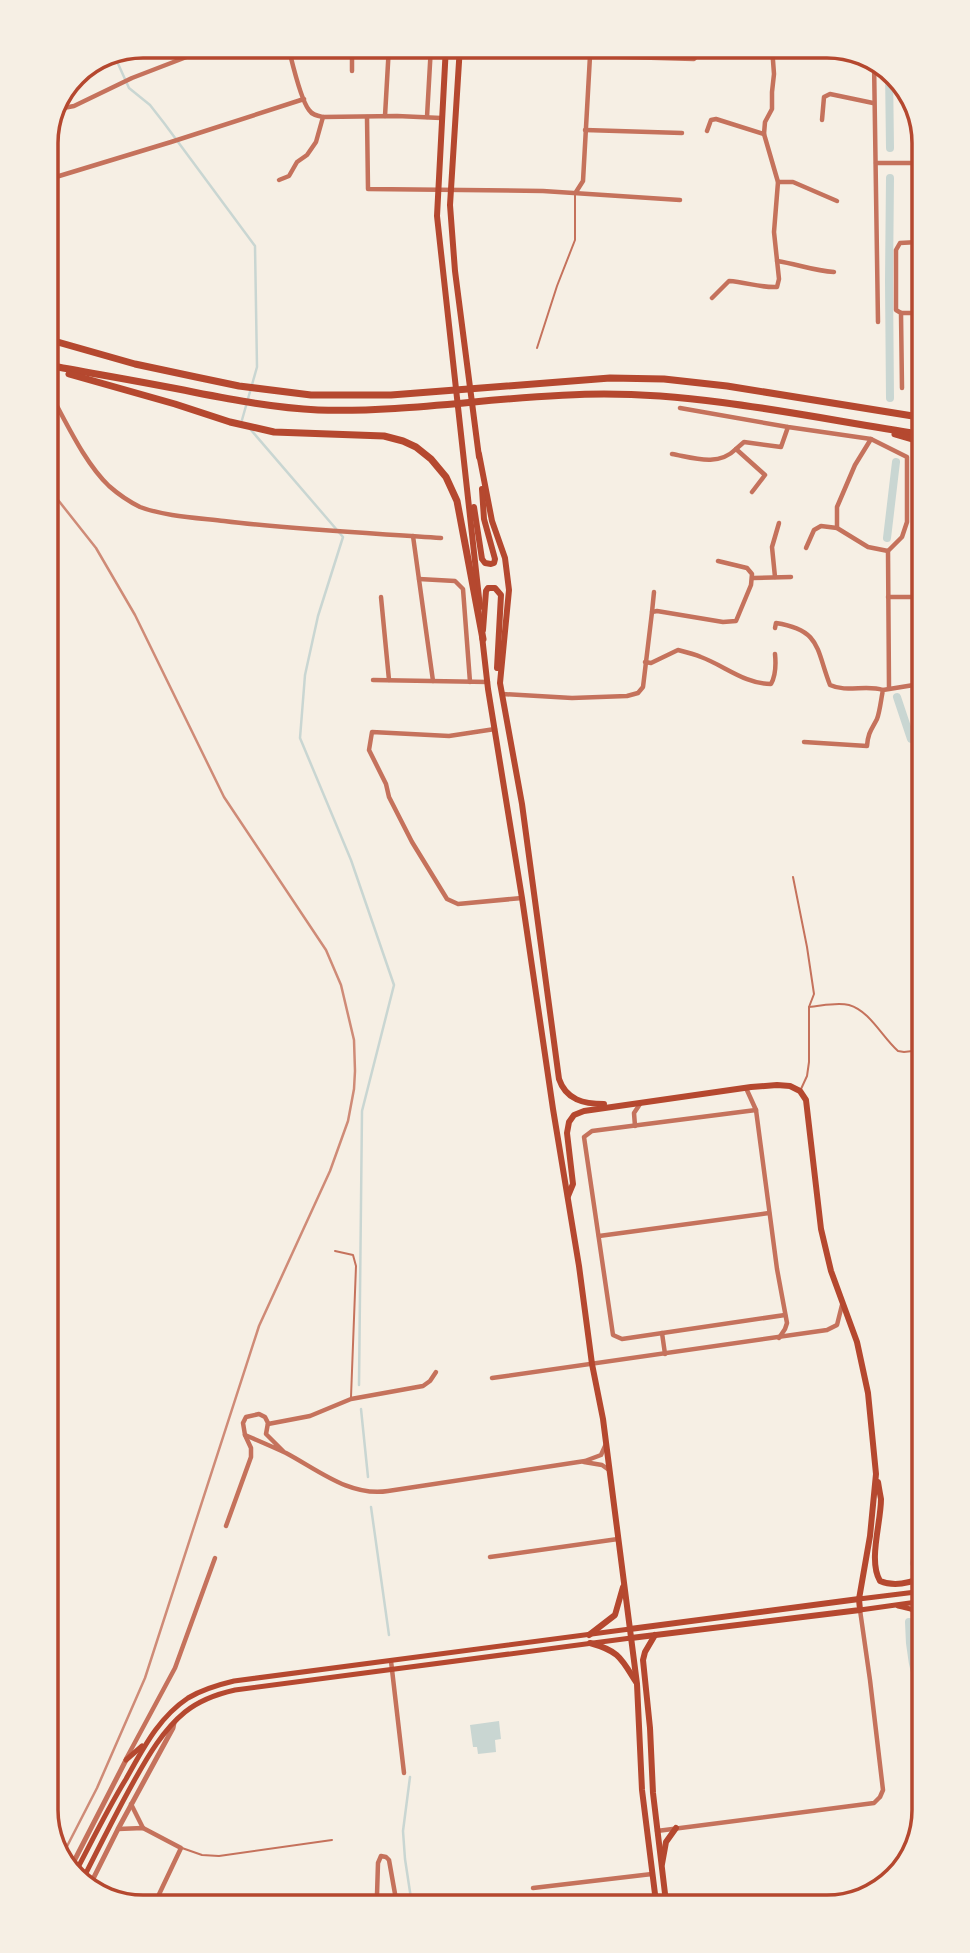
<svg xmlns="http://www.w3.org/2000/svg" width="970" height="1953" viewBox="0 0 970 1953" font-family="Georgia,serif">
  <style>
    .water { fill: #c9d6d2 }
    .lines { fill: none; stroke-linecap: round; stroke-linejoin: round }
    .stream { stroke: #c9d6d2; stroke-width: 2.5 }
    .canal { stroke: #c9d6d2; stroke-width: 8 }
    .service { stroke: #c5725c; stroke-width: 2 }
    .minor { stroke: #c5725c; stroke-width: 4.5 }
    .tertiary { stroke: #c5725c; stroke-width: 5 }
    .secondary { stroke: #b5482f; stroke-width: 5 }
    .primary { stroke: #b5482f; stroke-width: 6 }
    .motorway { stroke: #b5482f; stroke-width: 7 }
    .tram { stroke: #cf8b77; stroke-width: 2 }
    .rail { stroke: #cf8b77; stroke-width: 2.5 }
    .rim { fill: none; stroke: #b5482f; stroke-width: 3.5 }
  </style>
  <rect width="100%" height="100%" fill="#f6efe4"/>
  <polygon class="water" points="499,1721 501,1739 495,1740 496,1752 478,1754 477,1747 473,1747 470,1725"/>
  <g class="lines">
    <g class="stream">
      <polyline points="115,57 129,88 150,105 164,123 255,246 257,367 242,420"/>
      <polyline points="251,430 343,537 318,616 305,675 300,738 351,860 394,985 362,1111 359,1385"/>
      <polyline points="361,1409 368,1477"/>
      <polyline points="371,1507 389,1635"/>
      <polyline points="410,1777 403,1831 405,1859 412,1905"/>
    </g>
    <g class="canal">
      <polyline points="889,70 890,148"/>
      <polyline points="890,398 889,281 890,178"/>
      <polyline points="887,538 896,462"/>
      <polyline points="897,697 911,739"/>
      <polyline points="914,1563 923,1523"/>
      <path d="M909,1622c0,29 5,54 15,81"/>
    </g>
    <g class="service">
      <polyline points="537,348 557,286 575,240 575,194"/>
      <polyline points="793,877 807,947 814,994 809,1007 809,1062 807,1076 801,1089"/>
      <path d="M809,1007c13,-1 27,-5 40,-2 21,6 33,32 49,46l6,1 17,-2"/>
      <polyline points="335,1251 353,1255 356,1266 351,1397"/>
      <polyline points="182,1848 202,1855 219,1856 332,1840"/>
    </g>
    <g class="minor">
      <path d="M288,46c4,15 12,53 21,64 3,5 9,6 14,7l74,-1 44,2"/>
      <polyline points="352,46 352,71"/>
      <polyline points="590,56 694,59 701,52 702,46"/>
      <polyline points="874,61 878,322"/>
      <path d="M898,81c1,11 1,17 13,18"/>
      <polyline points="58,109 74,106 132,78 215,46"/>
      <polyline points="385,116 389,46"/>
      <polyline points="367,117 368,189 543,191 680,200"/>
      <polyline points="427,117 431,46"/>
      <polyline points="822,120 824,97 830,94 873,103"/>
      <polyline points="585,130 682,133"/>
      <polyline points="707,131 711,120 716,119 764,134"/>
      <polyline points="876,163 917,163"/>
      <polyline points="46,180 171,142 304,99"/>
      <polyline points="279,180 289,176 297,162 307,155 316,142 323,117"/>
      <polyline points="778,182 793,182 837,201"/>
      <polyline points="576,192 583,181 590,56 588,46"/>
      <path d="M777,261c20,3 37,10 57,11"/>
      <path d="M712,298l17,-17c17,1 32,7 48,6l2,-8 -5,-47 4,-50 -14,-48 1,-12 7,-13v-17l2,-18 -2,-27 -2,-1"/>
      <polyline points="901,313 918,313"/>
      <path d="M47,388c18,31 36,73 62,98 9,8 21,16 31,21 23,9 59,11 84,14 72,9 145,12 217,17"/>
      <polyline points="902,388 901,313 896,310 896,250 900,243 918,242"/>
      <polyline points="680,408 788,427 871,439"/>
      <polyline points="736,449 744,442 781,447 788,427"/>
      <path d="M672,454c22,4 46,13 64,-5l29,26 -13,17"/>
      <polyline points="837,528 837,507 855,465 871,439 907,457 907,522 902,537 888,551 889,688"/>
      <polyline points="413,536 433,681"/>
      <polyline points="806,548 814,530 821,526 837,528 868,547 888,551"/>
      <polyline points="775,577 772,547 779,523"/>
      <polyline points="753,578 791,577"/>
      <polyline points="419,579 455,581 463,589 470,682"/>
      <polyline points="381,597 389,680"/>
      <polyline points="888,597 919,597"/>
      <polyline points="652,612 654,592"/>
      <path d="M775,628l1,-5c45,7 40,26 54,62 17,8 36,-1 53,5"/>
      <path d="M645,662l6,1 27,-13c8,2 16,4 23,7 24,9 44,27 70,27 5,-9 5,-20 4,-30"/>
      <polyline points="373,680 488,682"/>
      <polyline points="502,694 572,698 627,696 638,693 643,687 652,612 657,611 723,622 736,621 751,585 752,574 747,568 718,561"/>
      <polyline points="495,729 449,736 372,732 369,750 386,784 389,797 412,842 447,899 458,904 522,898"/>
      <path d="M804,742l63,4c1,-14 5,-17 10,-27 3,-8 4,-20 6,-29l37,-6"/>
      <polyline points="746,1088 756,1110 777,1269 787,1323 785,1329 779,1338"/>
      <polyline points="756,1110 592,1131 584,1137 613,1335 622,1339 785,1315"/>
      <polyline points="635,1126 634,1113 640,1104"/>
      <polyline points="599,1236 769,1213"/>
      <polyline points="662,1333 665,1354"/>
      <polyline points="492,1378 827,1330 837,1325 842,1305"/>
      <polyline points="268,1424 310,1416 351,1399 423,1386 430,1381 436,1372"/>
      <path d="M284,1452l-18,-18 2,-11 -3,-6 -6,-3 -13,3 -3,6 2,12c14,6 28,12 41,18 32,17 64,44 102,38l197,-30 16,-6 5,-11"/>
      <polyline points="584,1462 602,1465 609,1470"/>
      <polyline points="226,1526 251,1457 251,1448 245,1435"/>
      <polyline points="490,1557 618,1539"/>
      <polyline points="391,1661 404,1773"/>
      <polyline points="126,1759 175,1668 215,1558"/>
      <polyline points="131,1804 143,1828"/>
      <polyline points="118,1829 143,1828 181,1848 153,1907"/>
      <polyline points="657,1831 874,1803 880,1797 883,1790 870,1680 860,1610"/>
      <polyline points="533,1888 652,1874"/>
      <polyline points="377,1895 378,1863 381,1856 386,1857 389,1860 397,1905"/>
    </g>
    <g class="tertiary">
      <polyline points="70,1869 126,1760"/>
      <polyline points="88,1889 118,1829 173,1728 174,1723"/>
    </g>
    <g class="secondary">
      <polyline points="859,1599 924,1591"/>
      <path d="M898,1606c11,2 20,4 26,15"/>
      <polyline points="860,1610 924,1601"/>
      <polyline points="126,1760 142,1746"/>
      <path d="M74,1875c17,-32 33,-65 52,-96 17,-30 32,-61 62,-81 15,-9 29,-13 46,-17l396,-52"/>
      <path d="M81,1883c17,-34 34,-68 53,-102 14,-25 29,-51 51,-69 15,-12 32,-18 50,-22l396,-52"/>
    </g>
    <g class="primary">
      <polyline points="446,46 437,216 480,607"/>
      <polyline points="460,46 450,205 455,271 479,457"/>
      <path d="M479,454l13,67 13,37 4,32 -9,93 22,121 37,275c7,21 25,25 45,25"/>
      <polyline points="474,507 482,559 485,563 491,564 494,563 495,559 484,519 482,489"/>
      <polyline points="483,630 486,591 488,588 495,588 501,595 497,668"/>
      <polyline points="482,636 488,689 522,898 553,1109 579,1266 592,1364 603,1419 637,1684 642,1790 656,1902"/>
      <polyline points="568,1196 573,1184 567,1133 569,1122 574,1115 584,1111 751,1087 777,1085 790,1086 800,1091 806,1100 821,1229 831,1271 857,1342 868,1393 876,1474 870,1536 859,1599 860,1610 631,1638"/>
      <path d="M878,1482c1,6 2,12 3,17 0,24 -13,62 -1,82 14,6 30,2 43,-4"/>
      <polyline points="630,1629 859,1599"/>
      <polyline points="589,1635 615,1615 623,1587"/>
      <polyline points="655,1635 645,1652 643,1660 650,1728 653,1793 666,1902"/>
      <path d="M590,1643c29,8 31,15 46,39"/>
      <polyline points="662,1864 666,1842 676,1828"/>
    </g>
    <g class="motorway">
      <polyline points="47,339 135,364 196,377 239,386 311,395 391,395 610,378 664,379 727,386 919,417"/>
      <path d="M47,365c48,9 97,17 146,27 41,8 83,16 125,18 96,3 190,-16 286,-16 106,0 210,24 315,40"/>
      <polyline points="69,374 175,404 230,422 274,432 384,436 403,441 416,447 431,459 446,477 457,501 483,639"/>
      <polyline points="895,434 919,441"/>
    </g>
    <path class="tram" d="M923,1547c-8,40 -7,79 1,119"/>
    <polyline class="rail" points="47,486 96,548 135,615 224,797 326,950 341,985 354,1040 355,1071 354,1089 348,1121 330,1171 259,1326 145,1678 97,1788 61,1858"/>
  </g>
  <path d="M0 0H970V1953H0ZM143 58H827A85 85 0 0 1 912 143V1810A85 85 0 0 1 827 1895H143A85 85 0 0 1 58 1810V143A85 85 0 0 1 143 58Z" fill="#f6efe4" fill-rule="evenodd"/>
  <path class="rim" d="M143 58H827A85 85 0 0 1 912 143V1810A85 85 0 0 1 827 1895H143A85 85 0 0 1 58 1810V143A85 85 0 0 1 143 58Z"/>
</svg>
